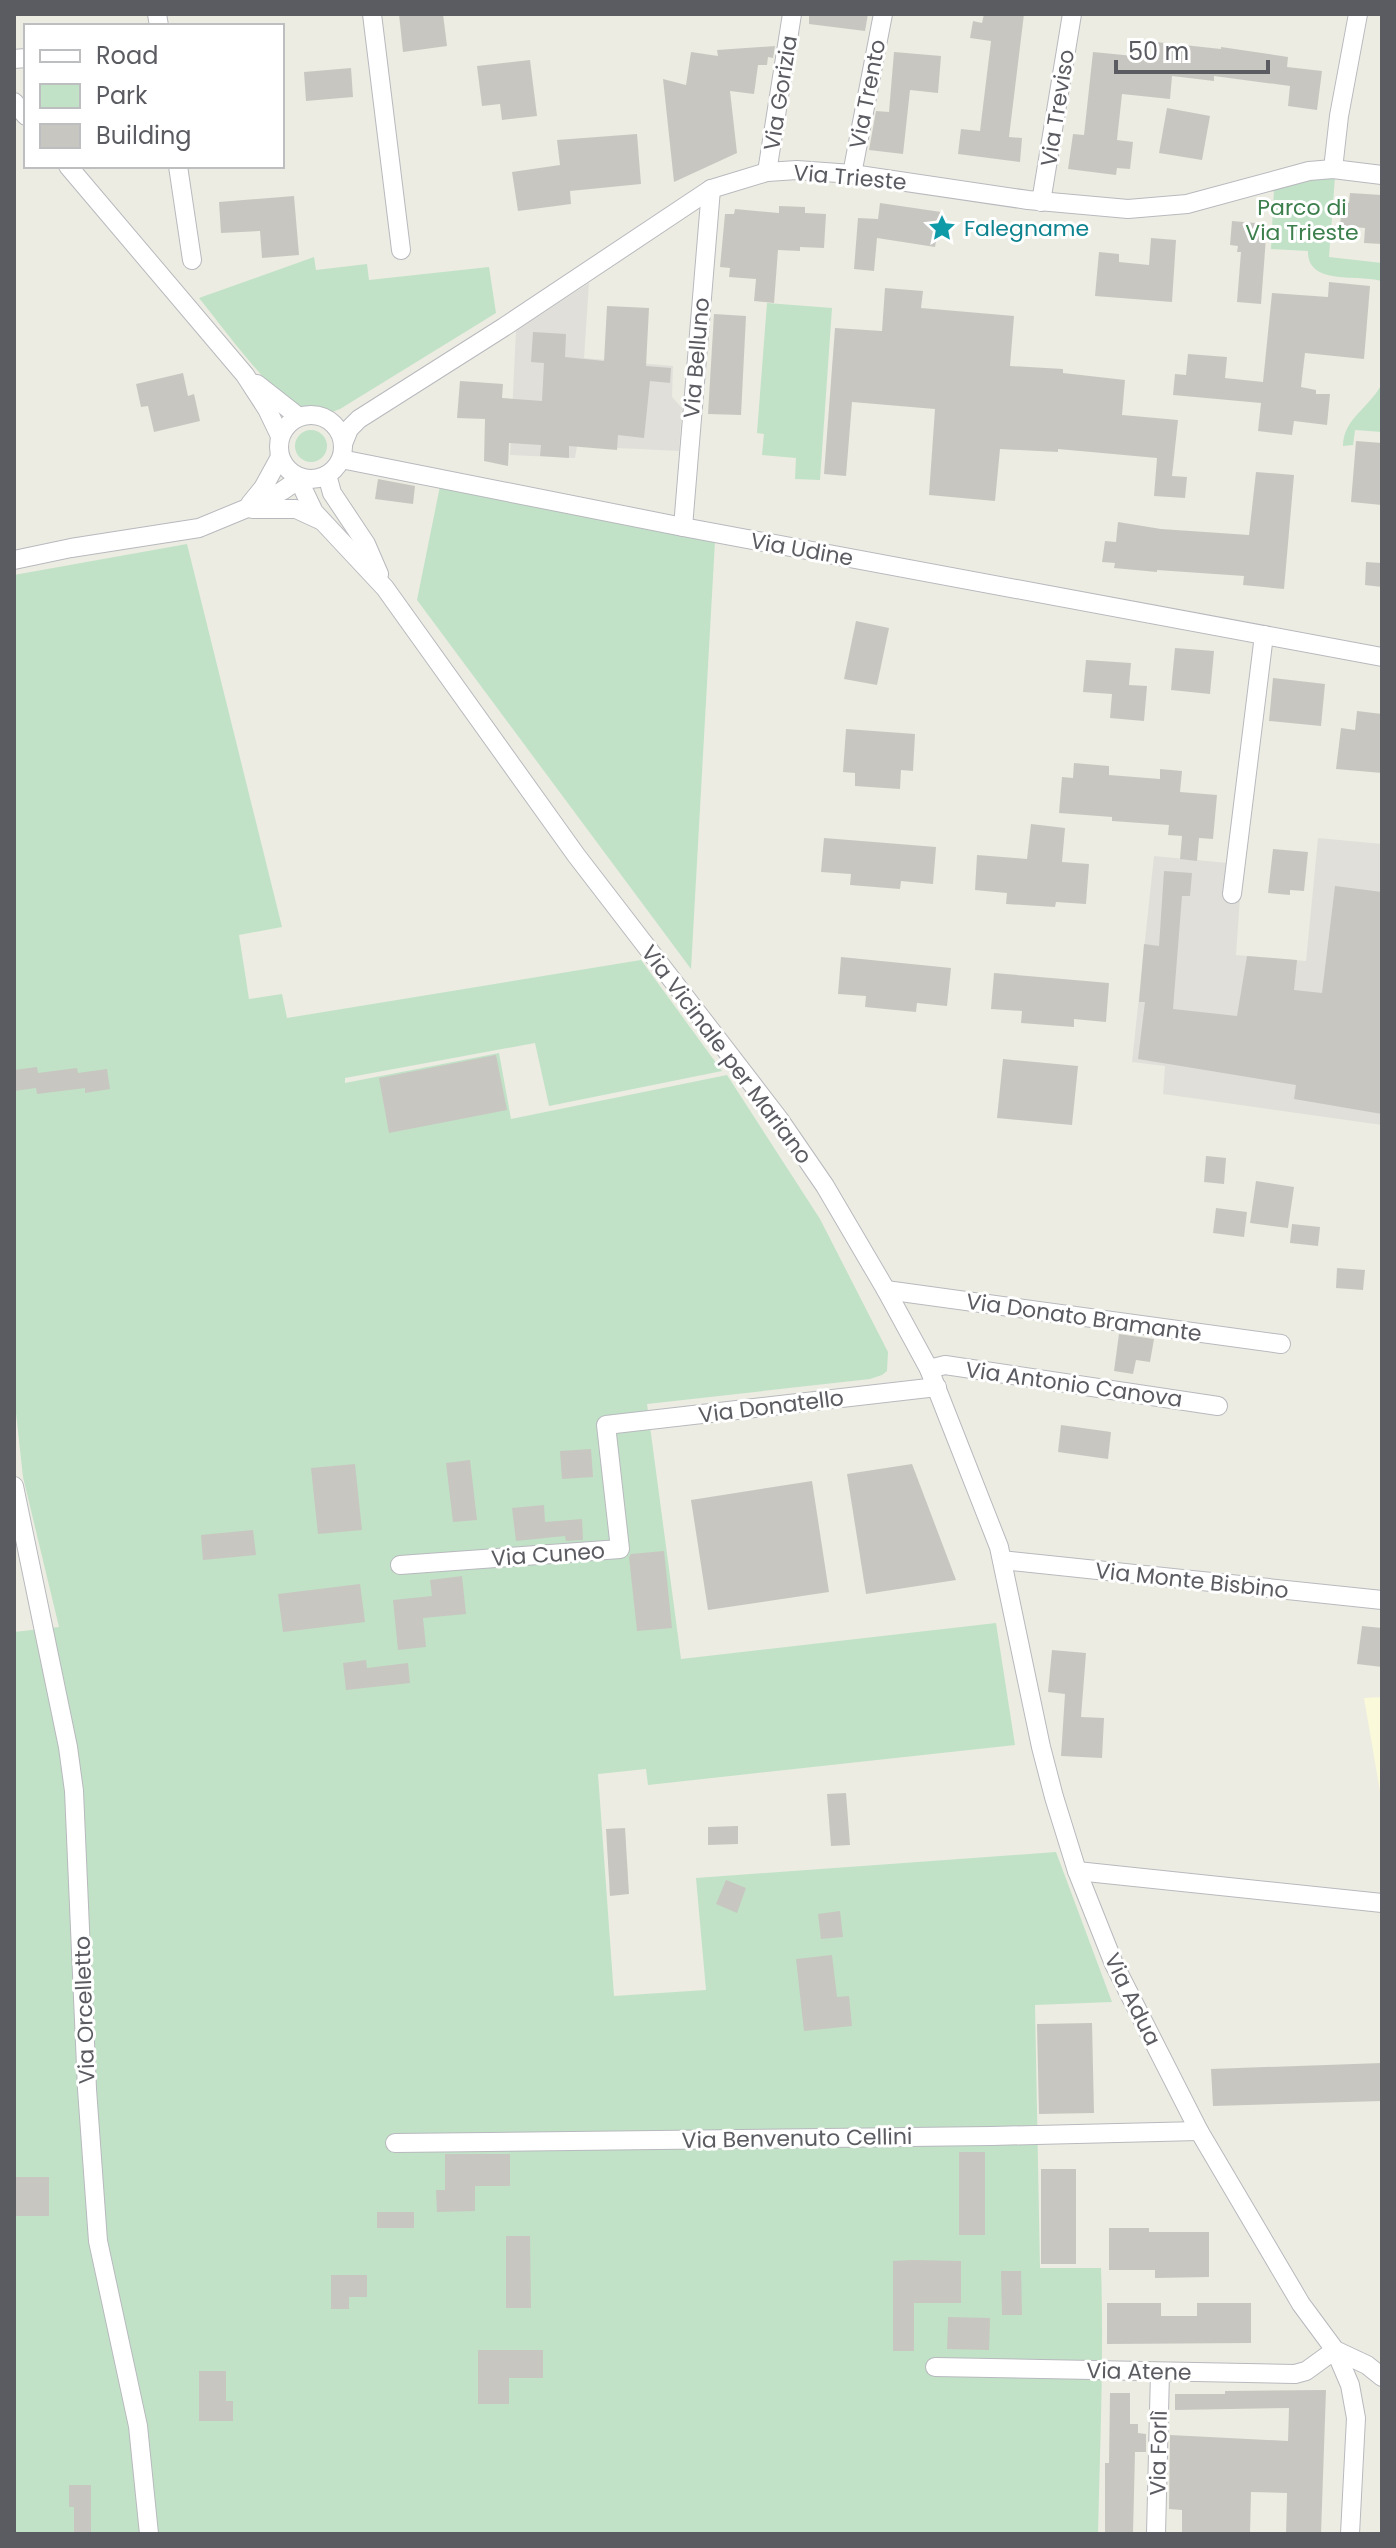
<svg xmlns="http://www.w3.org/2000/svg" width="1396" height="2548" viewBox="0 0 1396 2548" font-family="Poppins,sans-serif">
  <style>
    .commercial { fill: #faf9d9 }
    .industrial { fill: #e0dfda }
    .green { fill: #c1e2c7 }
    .building { fill: #c8c6c0 }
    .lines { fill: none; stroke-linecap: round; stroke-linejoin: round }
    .minor-casing { stroke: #b8b9be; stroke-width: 20 }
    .minor { stroke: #fff; stroke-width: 18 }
    .labels { text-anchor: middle; stroke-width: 6; stroke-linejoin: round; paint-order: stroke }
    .street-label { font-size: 22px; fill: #5b5c62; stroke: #fff }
    .park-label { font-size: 22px; fill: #3c7f4c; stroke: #fff }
    .culture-label { font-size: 22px; fill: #0d838f; stroke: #fff; text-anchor: start }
  </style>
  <rect width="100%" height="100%" fill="#ecece2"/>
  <polygon class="commercial" points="1382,1697 1382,1803 1364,1698"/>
  <g class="industrial">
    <polygon points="589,283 584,358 673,366 672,397 682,408 679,451 577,446 575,458 510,455 516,330"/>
    <polygon points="1318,838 1382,844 1382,1125 1163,1094 1165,1066 1132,1062 1154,856 1228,863 1226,898 1240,898 1236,955 1306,961"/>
  </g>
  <g class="green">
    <path d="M1335,177l-6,80 53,6v18c-24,-7 -75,5 -74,-30l-37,-2 3,-60 44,-11z"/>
    <path d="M314,257l2,13 51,-6 2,16 120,-13 7,46 -156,96c-10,4 -19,7 -30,4 -35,-11 -86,-85 -111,-115z"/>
    <polygon points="767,303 832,308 820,480 795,479 796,458 762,455 764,434 757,433"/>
    <path d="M1382,383v49l-27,-2 -2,15 -10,1c0,-28 29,-40 39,-63z"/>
    <circle cx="311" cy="446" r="16"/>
    <polygon points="440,486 715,541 691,969 417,600"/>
    <path d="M187,544l95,383 -43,8 10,64 33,-5 5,24 354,-58 81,111 -173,35 -14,-63 -190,35v5l154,-30 12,66 216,-44 93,144 68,133 -1,19 -5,4 -12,4 -223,25 34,255 315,-36 19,122 -367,40 -2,-16 -48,5 16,222 92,-6 -10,-112 360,-26 56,150 -77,3 5,263h61c3,88 -1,177 -3,266h-1084v-902l45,-5 -36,-150 -9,-82v-820z"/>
  </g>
  <g class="building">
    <polygon points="399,14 443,14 447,46 403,52"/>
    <polygon points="809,14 868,14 865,31 809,24"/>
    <polygon points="984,14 1024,14 1009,137 1022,138 1020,162 958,154 961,129 980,131 991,41 970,38 973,21 982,23"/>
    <polygon points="1156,42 1221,49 1221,47 1288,57 1287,67 1322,71 1317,110 1288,106 1290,86 1214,76 1214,81 1172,76 1170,99 1122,94 1117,140 1133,142 1130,169 1117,168 1116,175 1068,169 1073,134 1084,135 1093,52 1154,58"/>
    <polygon points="775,46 773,58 768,57 767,65 758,65 754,94 730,91 737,153 674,182 663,79 686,85 691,52 718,56 717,50"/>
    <polygon points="894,52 941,56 938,93 910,90 903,154 869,150 876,111 889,112"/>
    <polygon points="530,60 537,116 502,120 500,104 482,106 477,66"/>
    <polygon points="351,68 353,97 306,101 304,72"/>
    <polygon points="1167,108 1210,116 1202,160 1159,153"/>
    <polygon points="637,134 641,184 570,191 571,204 518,211 512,172 560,165 557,140"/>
    <polygon points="1350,193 1382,195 1382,244 1364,243 1365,228 1340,226 1342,202 1349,203"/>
    <polygon points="294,196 299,255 262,258 260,231 221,233 219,202"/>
    <polygon points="880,203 941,212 935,247 877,238 874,271 854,269 858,218 878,219"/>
    <polygon points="779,206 805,207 805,213 826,214 824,248 800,247 800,251 778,250 774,303 754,301 756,279 729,277 730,268 720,267 725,214 734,214 735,209 779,213"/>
    <polygon points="1232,221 1267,224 1261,304 1237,302 1241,252 1237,252 1238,246 1230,245"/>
    <polygon points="1151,238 1176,240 1172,302 1095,296 1099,252 1119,254 1119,262 1149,265"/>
    <polygon points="1329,282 1370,286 1364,359 1305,353 1301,387 1316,390 1316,394 1330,394 1327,425 1294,421 1292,435 1258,431 1261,403 1173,395 1175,374 1186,375 1188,354 1227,357 1225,378 1263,382 1272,293 1328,297"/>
    <polygon points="885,288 923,291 921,308 1014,316 1010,366 1063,369 1063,373 1125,380 1122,415 1178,420 1172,476 1187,477 1185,498 1154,496 1157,458 1058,449 1058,452 1000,449 995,501 929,495 935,409 852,402 846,476 824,474 835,328 882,331"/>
    <polygon points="607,306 649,308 646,366 671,368 670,383 650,381 644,438 618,435 617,450 569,446 569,458 540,456 541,445 509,443 508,466 484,461 485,419 457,418 460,381 503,384 502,398 542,401 544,363 531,362 533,332 566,334 565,357 604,361"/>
    <polygon points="714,314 746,316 741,415 708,414"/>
    <polygon points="183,373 188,396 194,394 200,421 154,432 148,406 141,407 136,384"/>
    <polygon points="1356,441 1382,443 1382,505 1351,502"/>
    <polygon points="1256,472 1294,475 1284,589 1243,585 1244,576 1157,570 1157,572 1114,568 1115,563 1102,562 1105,541 1116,542 1118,522 1161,529 1249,535"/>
    <polygon points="378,479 415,486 413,504 375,499"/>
    <polygon points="1366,562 1382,563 1382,587 1365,585"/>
    <polygon points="856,621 889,628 877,685 844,679"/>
    <polygon points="1175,648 1214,651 1210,694 1171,690"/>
    <polygon points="1086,660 1131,663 1129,685 1147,686 1144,721 1110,718 1112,694 1083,692"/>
    <polygon points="1273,678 1325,684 1321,726 1269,721"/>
    <polygon points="1357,711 1382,714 1382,773 1336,769 1341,728 1355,730"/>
    <polygon points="846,729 915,734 913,771 901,770 900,789 855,786 855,773 843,772"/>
    <polygon points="1074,763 1109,766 1109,775 1160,779 1160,769 1182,771 1180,792 1217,795 1213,839 1199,838 1197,861 1180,859 1182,836 1168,835 1169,825 1112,821 1112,817 1059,813 1062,777 1073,778"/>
    <polygon points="1031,824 1065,828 1062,862 1089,864 1086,904 1056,902 1055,907 1006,904 1007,893 975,890 977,855 1027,859"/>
    <polygon points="824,838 936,847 933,884 901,881 900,889 850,885 851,874 821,872"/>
    <polygon points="1273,849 1308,852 1304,891 1290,890 1290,895 1268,893"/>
    <polygon points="1164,871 1192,873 1190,896 1182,896 1173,1009 1237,1016 1247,956 1297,960 1294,990 1322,993 1335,886 1382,892 1382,1114 1294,1099 1296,1085 1138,1059 1145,1002 1139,1002 1144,944 1159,946"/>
    <polygon points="841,957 951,968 947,1006 917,1003 916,1012 865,1007 866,996 838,994"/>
    <polygon points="994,973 1109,983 1106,1022 1074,1019 1074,1027 1021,1023 1022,1011 991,1009"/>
    <polygon points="496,1055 507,1110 389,1133 379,1078"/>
    <polygon points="1003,1059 1078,1066 1072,1125 997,1118"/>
    <polygon points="37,1067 38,1073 77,1068 78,1073 107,1069 110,1089 85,1093 85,1088 37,1094 36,1088 14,1091 14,1070"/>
    <polygon points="1206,1156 1226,1158 1224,1184 1204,1182"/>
    <polygon points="1256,1181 1294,1187 1288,1228 1250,1223"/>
    <polygon points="1216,1208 1247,1212 1244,1237 1213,1233"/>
    <polygon points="1292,1224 1320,1227 1318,1246 1290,1243"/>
    <polygon points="1337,1268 1365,1270 1363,1290 1336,1288"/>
    <polygon points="1119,1334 1154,1339 1150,1362 1136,1360 1133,1374 1114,1371"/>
    <polygon points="1061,1425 1111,1432 1108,1459 1058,1452"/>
    <polygon points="591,1449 593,1477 562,1479 560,1451"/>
    <polygon points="470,1460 477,1520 453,1522 446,1463"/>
    <polygon points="355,1464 362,1530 318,1534 311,1468"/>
    <polygon points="912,1464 956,1580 866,1594 847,1474"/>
    <polygon points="812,1481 829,1592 708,1610 691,1500"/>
    <polygon points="544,1505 545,1522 582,1519 583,1540 566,1541 565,1536 516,1541 512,1508"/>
    <polygon points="253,1530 256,1555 203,1560 201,1535"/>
    <polygon points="664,1551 672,1628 637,1631 629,1557 631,1554"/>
    <polygon points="462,1576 466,1614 423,1618 426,1647 398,1650 393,1600 432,1596 430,1580"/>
    <polygon points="360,1584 365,1622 283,1632 278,1594"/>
    <polygon points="1362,1626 1382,1628 1382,1667 1357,1664"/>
    <polygon points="1052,1650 1086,1653 1081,1717 1104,1718 1102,1758 1061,1756 1065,1694 1048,1692"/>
    <polygon points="366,1660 367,1668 408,1663 410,1683 346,1690 343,1663"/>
    <polygon points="846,1793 850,1845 831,1846 827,1794"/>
    <polygon points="738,1826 738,1844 708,1845 708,1827"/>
    <polygon points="625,1828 629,1894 610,1896 606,1829"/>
    <polygon points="726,1880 746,1888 737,1913 716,1904"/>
    <polygon points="840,1911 843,1937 821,1939 818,1914"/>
    <polygon points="832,1955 837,1997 849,1996 852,2026 804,2031 796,1959"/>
    <polygon points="1092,2023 1094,2113 1039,2114 1037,2024"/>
    <polygon points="1382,2063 1382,2101 1213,2106 1211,2069"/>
    <rect x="959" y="2152" width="26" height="83"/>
    <polygon points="445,2154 510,2154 510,2186 475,2186 475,2211 437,2212 436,2190 445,2190"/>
    <rect x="1041" y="2169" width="35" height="95"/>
    <rect x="14" y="2177" width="35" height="39"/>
    <rect x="377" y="2212" width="37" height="16"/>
    <polygon points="1109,2228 1149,2228 1149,2232 1209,2232 1209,2277 1155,2278 1155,2270 1109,2270"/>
    <polygon points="506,2236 530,2236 531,2308 506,2308"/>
    <polygon points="913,2260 961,2261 961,2303 914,2303 914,2351 893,2351 893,2261"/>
    <polygon points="1001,2271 1021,2271 1022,2315 1002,2315"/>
    <polygon points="331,2275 367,2275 367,2297 349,2297 349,2309 331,2309"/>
    <polygon points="1107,2303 1161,2303 1161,2316 1197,2316 1197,2303 1251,2303 1251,2343 1107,2344"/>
    <polygon points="948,2317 990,2318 989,2350 947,2349"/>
    <polygon points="478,2350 543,2350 543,2378 509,2378 509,2404 478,2404"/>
    <polygon points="199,2371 226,2371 226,2401 233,2401 233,2421 199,2421"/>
    <polygon points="1326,2390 1321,2534 1286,2534 1287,2493 1251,2492 1250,2534 1182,2534 1182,2510 1169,2509 1170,2435 1288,2441 1289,2408 1175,2410 1175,2394 1225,2394 1225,2391"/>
    <polygon points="1110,2393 1130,2393 1130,2424 1138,2424 1138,2433 1146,2434 1146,2452 1135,2452 1133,2534 1105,2534 1105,2463 1109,2463"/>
    <polygon points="69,2485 91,2485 91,2534 74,2534 74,2507 69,2507"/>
  </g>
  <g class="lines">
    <g class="minor-casing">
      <g id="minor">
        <polyline points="157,14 159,26"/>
        <polyline points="372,14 401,250"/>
        <polyline points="14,59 26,58"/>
        <polyline points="14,102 26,116"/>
        <polyline points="68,166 245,375 267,409 280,436"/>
        <polyline points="178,166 192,260"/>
        <polyline points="1333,169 1339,116 1358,14"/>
        <polyline points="767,172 792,14"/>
        <polyline points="852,174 883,14"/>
        <polyline points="1041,202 1072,14"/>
        <polyline points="257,384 299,417"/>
        <circle cx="311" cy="447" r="32"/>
        <polyline points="343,444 349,429 359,419 504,327 711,189 767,172 797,170 852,174 1028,200 1128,209 1187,204 1309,171 1333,169 1382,175"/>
        <polyline points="341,459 683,527 1382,657"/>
        <polyline points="327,475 332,493 366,544 379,574"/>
        <polyline points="250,504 263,488 280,457"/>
        <polyline points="252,509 296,509 320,520"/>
        <polyline points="683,527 711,189"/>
        <polyline points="14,560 71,548 199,528 245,509 282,491 301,478 304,491 314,512 385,588 576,855 779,1119 825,1186 886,1290 929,1369 999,1547 1041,1747 1054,1797 1077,1871 1114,1964 1199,2131 1301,2304 1335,2350 1367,2365 1382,2377"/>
        <polyline points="1232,894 1264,635"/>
        <polyline points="886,1290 1281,1344"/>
        <polyline points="929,1369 945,1365 1218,1406"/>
        <polyline points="14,1486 68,1747 74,1791 87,2089 98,2241 138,2426 149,2534"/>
        <polyline points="1002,1560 1382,1600"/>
        <polyline points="400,1565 620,1549 606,1425 937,1387"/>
        <polyline points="1077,1871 1382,1903"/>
        <polyline points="395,2143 992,2136 1199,2131"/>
        <polyline points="1335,2350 1350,2385 1356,2418 1350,2534"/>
        <polyline points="935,2367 1295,2374 1306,2371 1335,2350"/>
        <polyline points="1156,2534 1160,2372"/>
      </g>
    </g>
    <use href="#minor" class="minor"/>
  </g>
  <defs>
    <g id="sight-bare" transform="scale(2.16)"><path d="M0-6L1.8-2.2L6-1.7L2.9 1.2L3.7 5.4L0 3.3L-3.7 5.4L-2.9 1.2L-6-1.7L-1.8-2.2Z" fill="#0f9aa8" stroke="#fff" stroke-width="2.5" paint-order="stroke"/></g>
  </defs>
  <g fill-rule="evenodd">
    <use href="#sight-bare" x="942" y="228"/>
  </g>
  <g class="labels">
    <g class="street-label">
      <text transform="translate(780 93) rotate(-81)" y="8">Via Gorizia</text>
      <text transform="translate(867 94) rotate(-79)" y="8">Via Trento</text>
      <text transform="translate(1057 108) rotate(-81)" y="8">Via Treviso</text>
      <text transform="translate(850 177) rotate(5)" y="8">Via Trieste</text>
      <text transform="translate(696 358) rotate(-85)" y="8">Via Belluno</text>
      <text transform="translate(802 549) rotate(10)" y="8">Via Udine</text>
      <text transform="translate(727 1054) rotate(53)" y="8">Via Vicinale per Mariano</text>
      <text transform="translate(1084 1317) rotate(8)" y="8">Via Donato Bramante</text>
      <text transform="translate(1074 1384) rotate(8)" y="8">Via Antonio Canova</text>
      <text transform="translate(771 1406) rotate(-7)" y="8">Via Donatello</text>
      <text transform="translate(548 1554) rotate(-4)" y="8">Via Cuneo</text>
      <text transform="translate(1192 1580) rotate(6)" y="8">Via Monte Bisbino</text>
      <text transform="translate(1133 1999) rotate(64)" y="8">Via Adua</text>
      <text transform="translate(84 2010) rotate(-92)" y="8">Via Orcelletto</text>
      <text transform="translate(797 2138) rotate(-1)" y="8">Via Benvenuto Cellini</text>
      <text transform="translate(1139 2371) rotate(1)" y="8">Via Atene</text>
      <text transform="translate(1158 2453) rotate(-89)" y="8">Via Forlì</text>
    </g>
    <g class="park-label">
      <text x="1302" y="215">Parco di<tspan x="1302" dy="25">Via Trieste</tspan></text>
    </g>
    <g class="culture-label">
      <text x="964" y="236">Falegname</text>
    </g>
  </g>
  <rect width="1396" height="2548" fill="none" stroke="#5b5c62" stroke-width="32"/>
  <rect x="24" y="24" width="260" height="144" fill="#ffffff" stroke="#bdbec0" stroke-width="2"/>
  <rect x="40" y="50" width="40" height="12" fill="#ffffff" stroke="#bdbec0" stroke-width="2"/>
  <text x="96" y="64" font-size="24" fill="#5b5c62">Road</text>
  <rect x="40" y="84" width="40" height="24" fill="#c1e2c7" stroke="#bdbec0" stroke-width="2"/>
  <text x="96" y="104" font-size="24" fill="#5b5c62">Park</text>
  <rect x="40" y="124" width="40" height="24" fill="#c8c6c0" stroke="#bdbec0" stroke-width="2"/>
  <text x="96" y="144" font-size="24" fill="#5b5c62">Building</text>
  <path d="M1116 60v12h152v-12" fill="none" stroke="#5b5c62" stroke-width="4"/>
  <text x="1128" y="60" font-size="24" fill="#5b5c62" stroke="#ffffff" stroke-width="6" paint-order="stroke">50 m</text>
</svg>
